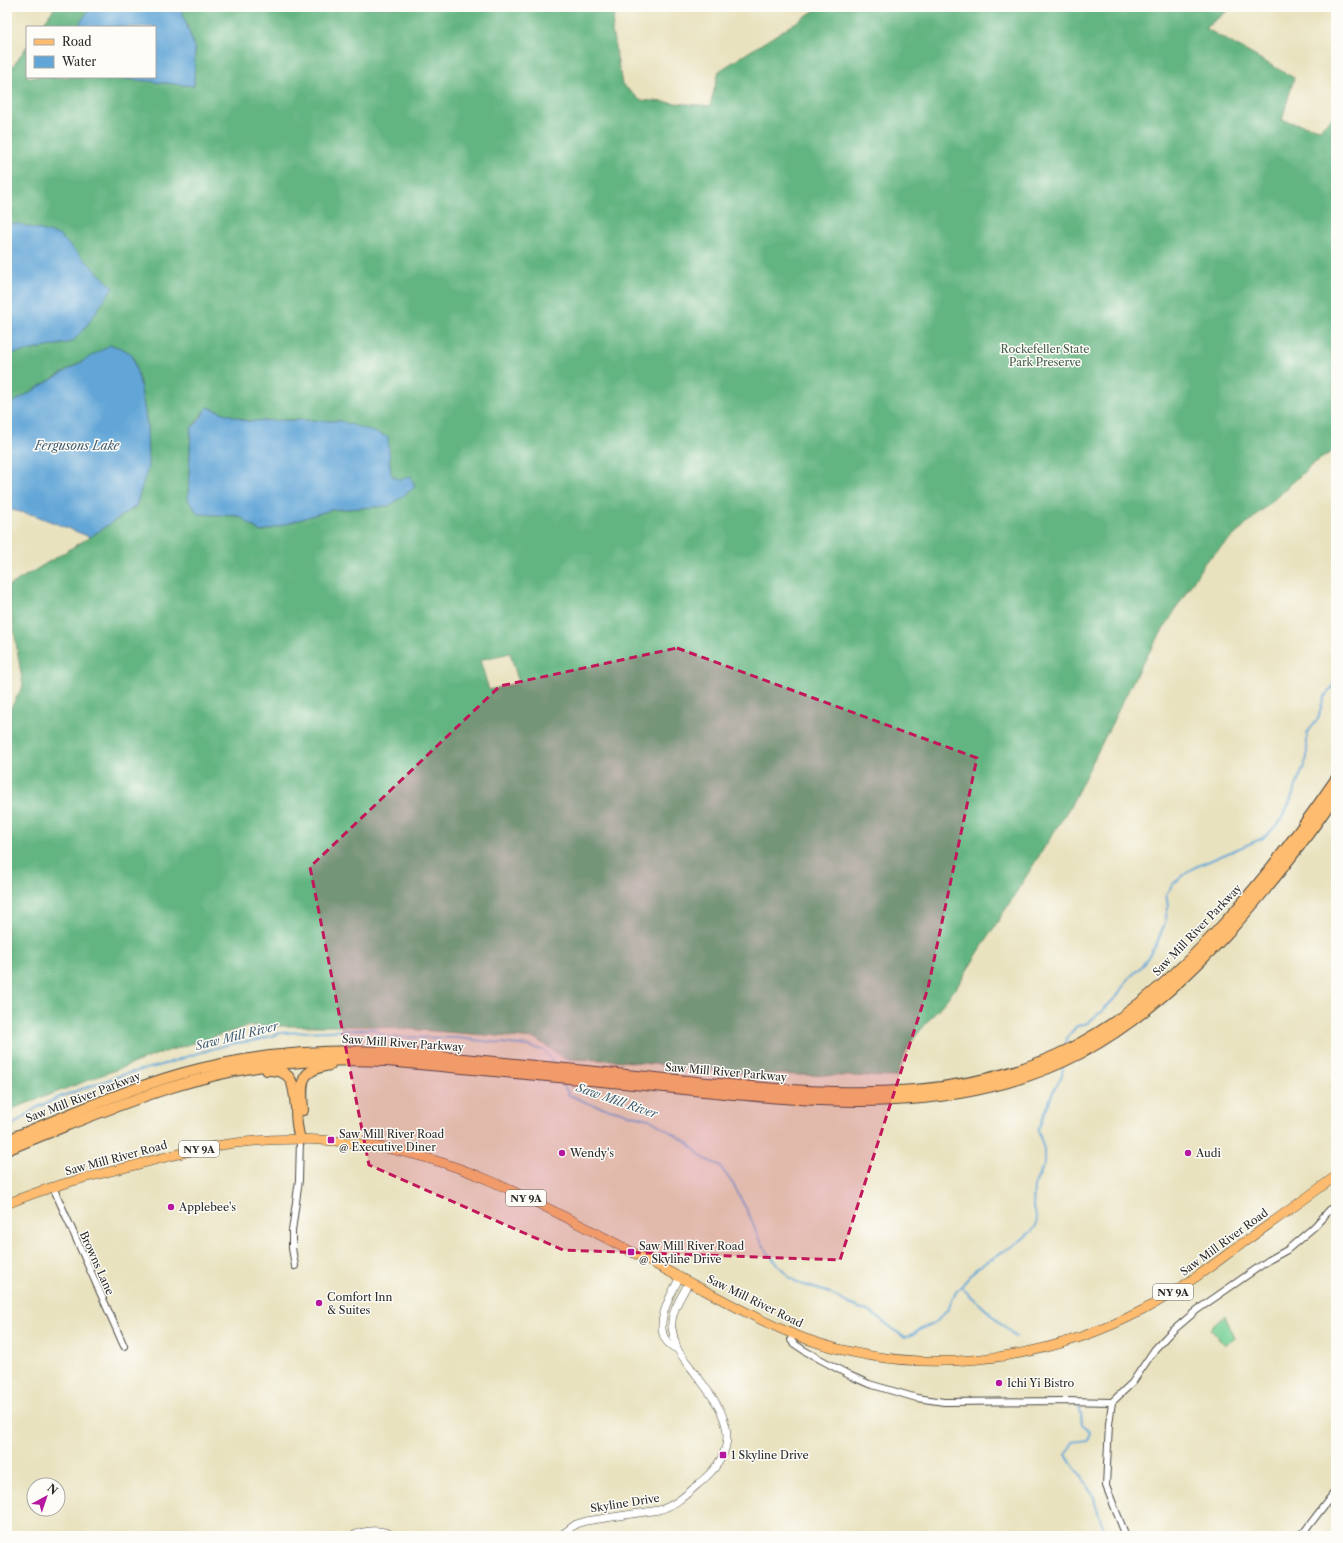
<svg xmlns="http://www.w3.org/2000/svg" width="1343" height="1543" viewBox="0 0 1343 1543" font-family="'Libre Caslon Text',serif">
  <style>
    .green { fill: #79d297; stroke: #527e61 }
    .forest { fill: #62b480; stroke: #467056; fill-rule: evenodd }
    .water { fill: #62a6d7; stroke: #466881 }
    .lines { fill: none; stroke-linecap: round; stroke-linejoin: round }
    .stream { stroke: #62a6d7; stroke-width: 2 }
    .minor-casing { stroke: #484641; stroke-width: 8 }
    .tertiary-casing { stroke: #484641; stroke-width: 8 }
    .primary-casing { stroke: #484641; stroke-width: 10 }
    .trunk-casing { stroke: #484641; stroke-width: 12 }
    .minor { stroke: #fff; stroke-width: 6 }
    .tertiary { stroke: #fff; stroke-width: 7 }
    .primary { stroke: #fdbc6f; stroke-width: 9 }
    .trunk { stroke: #fdbc6f; stroke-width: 10 }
    .marked { fill: #c2185b; fill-opacity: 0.2; stroke: #c2185b; stroke-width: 3; stroke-dasharray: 8 5; stroke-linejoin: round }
    .poi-dot { fill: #b5179e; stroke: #fdfcf7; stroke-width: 1.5 }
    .labels { text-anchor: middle; stroke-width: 3; stroke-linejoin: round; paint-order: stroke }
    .shield { fill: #fdfcf7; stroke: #6a6a68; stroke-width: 1 }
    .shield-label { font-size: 10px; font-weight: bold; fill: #2b2b2b }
    .park-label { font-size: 11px; fill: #425d4b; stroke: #fdfcf7 }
    .street-label { font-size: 11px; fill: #2b2b2b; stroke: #fdfcf7 }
    .poi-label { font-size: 11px; fill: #2b2b2b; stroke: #fdfcf7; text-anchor: start }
    .water-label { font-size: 12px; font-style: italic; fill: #415c70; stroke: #fdfcf7 }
  </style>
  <rect width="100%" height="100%" fill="#fdfcf7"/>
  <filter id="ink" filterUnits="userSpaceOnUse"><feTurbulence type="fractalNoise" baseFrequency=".025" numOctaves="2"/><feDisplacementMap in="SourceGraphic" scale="8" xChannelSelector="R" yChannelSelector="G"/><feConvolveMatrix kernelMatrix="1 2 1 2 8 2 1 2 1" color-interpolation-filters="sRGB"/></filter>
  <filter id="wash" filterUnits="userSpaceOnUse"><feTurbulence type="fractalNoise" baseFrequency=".012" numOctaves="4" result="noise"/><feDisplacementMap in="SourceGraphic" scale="16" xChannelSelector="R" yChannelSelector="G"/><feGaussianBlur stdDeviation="0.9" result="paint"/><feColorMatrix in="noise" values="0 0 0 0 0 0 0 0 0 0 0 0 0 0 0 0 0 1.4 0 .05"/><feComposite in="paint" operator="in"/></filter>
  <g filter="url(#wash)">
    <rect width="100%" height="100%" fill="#e9e2bf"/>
    <polygon class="green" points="1225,1315 1234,1338 1225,1346 1210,1329"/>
    <g class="forest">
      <polygon points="55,7 91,7 77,27 41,27"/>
      <path d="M180,7h435l-3,24 10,53 18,16 70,6 9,-35 101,-64h413l-28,21 89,50 -12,42 38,9 16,-15v335l-23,15 -108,98 -65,105 -69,138 -115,183 -47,56 -13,33 -140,-3 -143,-14 -48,-1 -29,-20 -167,-13h-120l-91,28 -141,53 -10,6v-399l16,-28 -16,-99 83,-50 46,-30 12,-40 -1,-42 -7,-42 -8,-29 -50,7 -75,45v-51l65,-13 -53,-118h-12v-149l20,-29v31h79l88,9 1,-37 -13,-38zM207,407l40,14 50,-1 44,1 50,54 9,5 -11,26 -59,4 -69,22 -22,-16 -41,-2 -10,-15 3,-70zM510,653l9,30 -30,7 -9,-30z"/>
    </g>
    <g class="water">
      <polygon points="91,7 180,7 182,11 195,49 194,86 106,77 155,77 155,27 77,27"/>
      <polygon points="7,224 19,224 59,235 113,287 85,328 72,342 7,355"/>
      <polygon points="110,345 121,348 132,354 140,383 147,425 148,467 136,506 90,537 34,515 7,509 7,406"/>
      <polygon points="207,407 247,421 297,420 341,421 388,437 391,475 400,480 411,476 415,487 389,506 330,510 261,532 239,516 198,514 188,499 191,429 200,419"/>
    </g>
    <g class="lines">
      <g class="stream">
        <polyline points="1065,1047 1068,1036 1077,1026 1087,1023 1102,1011 1117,996 1127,980 1142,966 1156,945 1165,923 1168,906 1166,894 1173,884 1193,868 1263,838 1279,823 1289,804 1307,758 1307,733 1318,719 1324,697 1336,683"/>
        <polyline points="561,1081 569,1095 590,1104 649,1119 687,1142 703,1158 719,1165 733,1184 749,1214 758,1237 769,1254 789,1277 800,1284 828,1292 847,1303 872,1313 905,1338 937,1321 948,1309 956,1292 977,1268 1020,1241 1033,1230 1037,1224 1036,1216 1033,1208 1034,1186 1044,1165 1044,1149 1038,1130 1053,1092 1062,1075 1063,1065"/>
        <polyline points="7,1129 36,1108 62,1096 125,1074 162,1065 195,1054 230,1044 258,1040 281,1033 373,1029 387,1037 457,1038 528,1046 545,1051 554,1064"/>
        <polyline points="961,1287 1016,1337"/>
        <path d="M1079,1405l2,9 1,10 5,4 3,5 -1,7 -16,2 -7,12c6,14 16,21 23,34 7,15 11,32 18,48"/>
      </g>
    </g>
  </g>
  <g filter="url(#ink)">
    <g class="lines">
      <g class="minor-casing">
        <g id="minor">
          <polyline points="53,1187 124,1346"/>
          <polyline points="295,1266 292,1248 292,1231 299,1180 300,1139"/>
          <polyline points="792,1333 791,1340 793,1343 805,1351 851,1376 869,1384 917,1398 944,1402 1065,1401 1112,1402 1132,1383 1155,1349 1169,1334 1197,1310 1269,1260 1287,1250 1314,1227 1336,1203"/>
          <polyline points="1112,1402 1109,1424 1106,1486 1126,1536"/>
          <polyline points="1301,1536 1336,1490"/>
        </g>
      </g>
      <g class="tertiary-casing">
        <g id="tertiary">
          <path d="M677,1349c-30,-13 -8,-52 3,-72"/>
          <path d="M351,1536c15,-6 29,-8 44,0"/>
          <path d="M560,1536l16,-12 10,-3 73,-11c18,-5 31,-19 45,-31 45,-40 15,-74 -13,-111 -4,-6 -11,-13 -14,-20 -2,-6 -4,-14 -5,-20 -2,-16 10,-32 17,-46"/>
        </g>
      </g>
      <g class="primary-casing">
        <path id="primary" d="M7,1204c39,-17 80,-27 121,-37 33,-9 66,-18 100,-23 90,-13 180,1 263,37 71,32 140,71 209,107 35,18 69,38 106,51 110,39 234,25 337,-29 32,-17 61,-38 90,-60 34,-24 69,-49 103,-74"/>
      </g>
      <g class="trunk-casing">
        <g id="trunk">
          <path d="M267,1070c27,-1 27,16 29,38 0,10 1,21 4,31"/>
          <path d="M303,1110c-2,-28 -4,-40 27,-45"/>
          <path d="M7,1140c57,-23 114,-49 173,-66 67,-19 136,-25 206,-22 94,8 187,18 280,27 134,12 278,33 403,-30 107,-54 200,-172 267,-270"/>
          <path d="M7,1150c25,-11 51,-21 76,-31 57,-22 113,-43 174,-52 43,-7 86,-8 130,-6 93,8 185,18 278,26 140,14 287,34 416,-34 100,-53 192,-166 255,-258"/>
        </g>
      </g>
      <use href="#minor" class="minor"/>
      <use href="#tertiary" class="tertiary"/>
      <use href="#primary" class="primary"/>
      <use href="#trunk" class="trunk"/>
    </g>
  </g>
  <path class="marked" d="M677,648l300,110 -49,230 -88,272 -277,-10 -194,-85 -59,-298 190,-181z"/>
  <g class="poi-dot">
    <rect x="327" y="1136" width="8" height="8" rx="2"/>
    <circle cx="562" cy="1153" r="4"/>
    <circle cx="1188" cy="1153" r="4"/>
    <circle cx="171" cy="1207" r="4"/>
    <rect x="627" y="1248" width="8" height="8" rx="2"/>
    <circle cx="319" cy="1303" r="4"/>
    <circle cx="999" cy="1383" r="4"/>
    <rect x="719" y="1451" width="8" height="8" rx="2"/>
  </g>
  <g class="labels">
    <g class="shield">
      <rect x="179" y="1141" width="40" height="16" rx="3"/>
      <rect x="506" y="1190" width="40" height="16" rx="3"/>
      <rect x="1153" y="1284" width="40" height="16" rx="3"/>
    </g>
    <g class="shield-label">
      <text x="199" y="1153">NY 9A</text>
      <text x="526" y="1202">NY 9A</text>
      <text x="1173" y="1296">NY 9A</text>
    </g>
    <g class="park-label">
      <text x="1045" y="353">Rockefeller State<tspan x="1045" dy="13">Park Preserve</tspan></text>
    </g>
    <g class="street-label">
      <text transform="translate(1197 930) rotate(-46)" y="4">Saw Mill River Parkway</text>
      <text transform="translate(403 1043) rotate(4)" y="4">Saw Mill River Parkway</text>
      <text transform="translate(726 1072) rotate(5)" y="4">Saw Mill River Parkway</text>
      <text transform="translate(83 1097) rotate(-21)" y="4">Saw Mill River Parkway</text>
      <text transform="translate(116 1158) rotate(-15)" y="4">Saw Mill River Road</text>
      <text transform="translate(1224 1242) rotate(-36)" y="4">Saw Mill River Road</text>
      <text transform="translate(97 1263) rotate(66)" y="4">Browns Lane</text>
      <text transform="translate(755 1301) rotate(26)" y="4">Saw Mill River Road</text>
      <text transform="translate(625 1503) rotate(-9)" y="4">Skyline Drive</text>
    </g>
    <g class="poi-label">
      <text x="339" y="1138">Saw Mill River Road<tspan x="339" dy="13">@ Executive Diner</tspan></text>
      <text x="570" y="1157">Wendy's</text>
      <text x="1196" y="1157">Audi</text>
      <text x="179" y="1211">Applebee's</text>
      <text x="639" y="1250">Saw Mill River Road<tspan x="639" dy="13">@ Skyline Drive</tspan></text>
      <text x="327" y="1301">Comfort Inn<tspan x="327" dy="13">&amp; Suites</tspan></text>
      <text x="1007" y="1387">Ichi Yi Bistro</text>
      <text x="731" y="1459">1 Skyline Drive</text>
    </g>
    <g class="water-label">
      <text x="77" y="450">Fergusons Lake</text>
      <text transform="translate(237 1036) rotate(-14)" y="4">Saw Mill River</text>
      <text transform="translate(617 1101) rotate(19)" y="4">Saw Mill River</text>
    </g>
  </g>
  <rect width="1343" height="1543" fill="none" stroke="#fdfcf7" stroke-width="24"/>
  <rect x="26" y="26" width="130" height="52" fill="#fdfcf7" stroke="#a9a8a5"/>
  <rect x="34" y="39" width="20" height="6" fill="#fdbc6f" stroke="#a9a8a5"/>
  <text x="62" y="46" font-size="12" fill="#2b2b2b">Road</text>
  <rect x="34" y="56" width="20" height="12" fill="#62a6d7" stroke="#a9a8a5"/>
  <text x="62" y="66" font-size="12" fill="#2b2b2b">Water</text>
  <g transform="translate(46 1497) rotate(40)"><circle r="19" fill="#fdfcf7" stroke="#a9a8a5"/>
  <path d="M0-3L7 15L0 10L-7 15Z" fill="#b5179e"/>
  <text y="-6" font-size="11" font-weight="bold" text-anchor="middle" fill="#2b2b2b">N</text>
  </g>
</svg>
